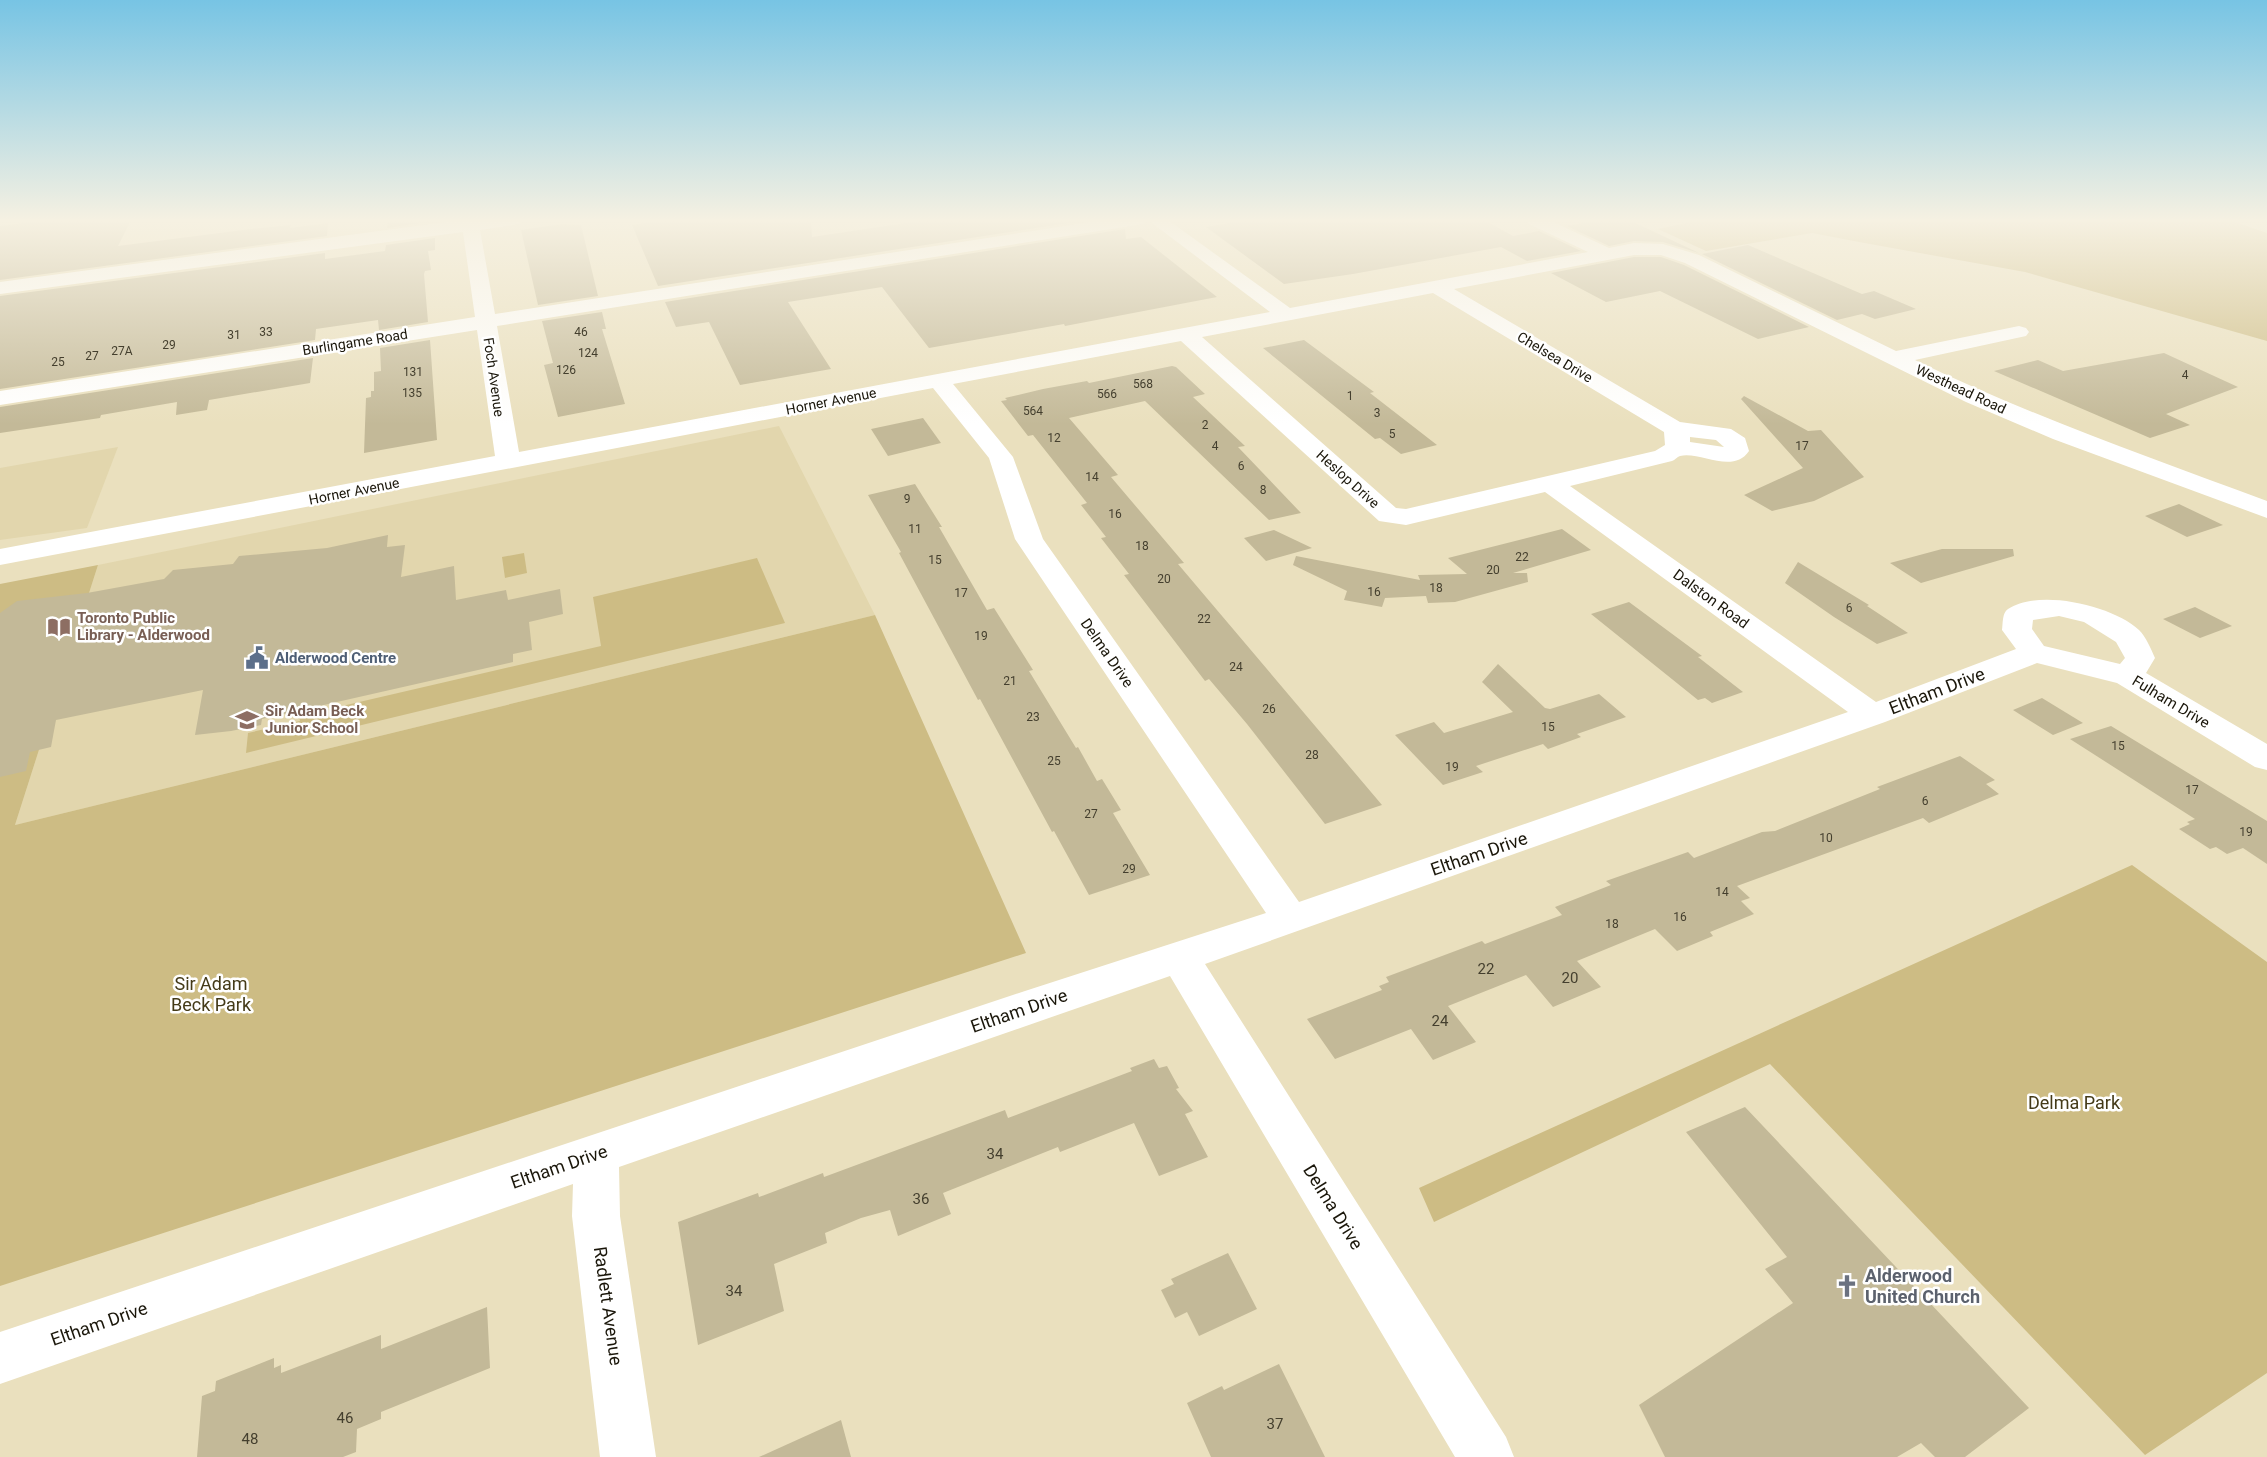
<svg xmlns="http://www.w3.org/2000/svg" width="2267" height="1457" viewBox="0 0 2267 1457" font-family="Roboto,sans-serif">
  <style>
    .built { fill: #e2d6ad }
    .green { fill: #cdbc84 }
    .building { fill: #c3b998 }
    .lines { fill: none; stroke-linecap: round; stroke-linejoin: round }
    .minor { fill: #fff; fill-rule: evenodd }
    .labels { text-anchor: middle; stroke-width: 5; stroke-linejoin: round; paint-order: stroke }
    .number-label { font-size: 12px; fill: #443f2e }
    .far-street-label { font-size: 14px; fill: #1a160a; stroke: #fff }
    .street-label { font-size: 15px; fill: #1a160a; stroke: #fff }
    .education-label { font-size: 15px; font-weight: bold; fill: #785e54; stroke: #fff; text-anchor: start }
    .service-label { font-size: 15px; font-weight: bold; fill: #4e5e75; stroke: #fff; text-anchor: start }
    .near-number-label { font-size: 15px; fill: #443f2e }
    .near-street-label { font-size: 18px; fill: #1a160a; stroke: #fff }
    .near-park-label { font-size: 18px; fill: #443a18; stroke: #fff }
    .near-worship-label { font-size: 18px; font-weight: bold; fill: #5b616d; stroke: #fff; text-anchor: start }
  </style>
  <rect width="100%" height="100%" fill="#eae0be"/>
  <g class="built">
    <polygon points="779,426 875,615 15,825 98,565"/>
    <polygon points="118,447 87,528 0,540 0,468"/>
  </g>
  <g class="green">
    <polygon points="1685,220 2229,220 2267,233 2267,341 2025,272 1859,242 1812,233 1706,251 1658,229 1691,222"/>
    <polygon points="524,553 527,573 505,578 502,557"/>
    <polygon points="757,558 785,623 246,753 248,733 300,721 299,716 601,646 593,597"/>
    <polygon points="98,565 15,825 875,615 1026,953 0,1286 0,584"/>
    <polygon points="2132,865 2267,962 2267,1373 2145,1455 1770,1064 1434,1222 1419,1188"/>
  </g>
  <g class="building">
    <polygon points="48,220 131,220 118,246 251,229 291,225 290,228 328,223 327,236 0,280 0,226"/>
    <polygon points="388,220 434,220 434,221 387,228"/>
    <polygon points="665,220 811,220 812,237 926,220 1088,220 658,286 632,225"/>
    <polygon points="1247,220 1484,220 1513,236 1539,231 1581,251 1527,261 1501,247 1353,274 1284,284 1206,227"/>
    <polygon points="1600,220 1629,220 1699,253 1663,242 1634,241 1609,246 1567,226"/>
    <polygon points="562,224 581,225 598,296 538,305 521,230"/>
    <polygon points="1125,229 1126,239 1141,237 1217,297 1065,326 1064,324 929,348 882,287 788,302 831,369 740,385 709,322 676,327 665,302"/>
    <polygon points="435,238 435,250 428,251 431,270 425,271 424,274 428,322 379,330 378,320 316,329 315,340 0,389 0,296 325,253 325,259 385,251 386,245"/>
    <polygon points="1748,245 1862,294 1874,291 1916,309 1875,319 1862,314 1837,320 1702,254"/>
    <polygon points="1634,257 1661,257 1684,265 1809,327 1758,339 1660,291 1606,302 1551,273"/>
    <polygon points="602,312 606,329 602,329 625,404 558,417 544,365 553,363 542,321"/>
    <polygon points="430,340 437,440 364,453 366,398 371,397 371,391 374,391 374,372 381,371 380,348"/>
    <polygon points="1304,340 1374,392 1370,393 1437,445 1401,454 1380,438 1375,439 1263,348"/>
    <polygon points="2164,353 2238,387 2166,414 2190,425 2150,438 1994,371 2038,360 2063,371"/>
    <polygon points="313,358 310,383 209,400 207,410 176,415 177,402 101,415 100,418 0,433 0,407"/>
    <polygon points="1172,366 1176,367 1205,394 1193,397 1245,446 1238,447 1301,513 1269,520 1145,401 1069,418 1118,475 1111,477 1184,563 1178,564 1382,805 1325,824 1247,724 1209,679 1205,681 1124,575 1129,574 1101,538 1106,537 1081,505 1087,503 1033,435 1028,436 1001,401 1007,400 1005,398 1043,389 1087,381 1089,383"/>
    <polygon points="1744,396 1808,431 1821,430 1864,477 1814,501 1772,511 1744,495 1803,468 1741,399"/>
    <polygon points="923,418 941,443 888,456 871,429"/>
    <polygon points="915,484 942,527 939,527 987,610 994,608 1033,670 1029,671 1076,748 1078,747 1097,781 1102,779 1121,810 1113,813 1150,875 1089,895 1054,831 1052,832 980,699 978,700 899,553 901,552 868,495"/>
    <polygon points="2179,504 2223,525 2187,537 2145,516"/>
    <polygon points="1562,529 1591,550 1513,573 1527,573 1528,582 1455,602 1428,603 1426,596 1385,598 1382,607 1344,600 1347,591 1293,565 1296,556 1420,580 1418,575 1467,574 1448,558"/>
    <polygon points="1274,530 1312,548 1266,561 1244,538"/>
    <polygon points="388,535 387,547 405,545 401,577 454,566 456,600 506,590 508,600 560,589 563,614 529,622 532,650 513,654 513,662 262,719 261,725 231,731 195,735 203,690 56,720 51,747 30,752 26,771 0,777 0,613 17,601 87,593 164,579 173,570 233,564 239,556 327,548"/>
    <polygon points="1942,549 2013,549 2014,556 1921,583 1890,563"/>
    <polygon points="1798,562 1869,605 1867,606 1908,633 1877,644 1834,617 1785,583"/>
    <polygon points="1629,602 1702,656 1698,657 1743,692 1712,703 1705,698 1698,700 1591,614"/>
    <polygon points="2195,607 2232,626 2200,638 2163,619"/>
    <polygon points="1498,664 1545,708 1550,709 1599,694 1626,717 1577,734 1581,737 1548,749 1543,744 1476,766 1483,772 1443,785 1395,735 1434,722 1444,733 1513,712 1482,682"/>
    <polygon points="2042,698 2083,723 2053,735 2013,710"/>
    <polygon points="2111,726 2267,821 2267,864 2243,848 2227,854 2216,847 2210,849 2179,829 2190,824 2187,822 2195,819 2070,739"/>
    <polygon points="1960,756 1995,780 1986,784 1999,794 1929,823 1923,818 1737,886 1750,898 1741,901 1754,914 1710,932 1713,936 1677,951 1655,929 1577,961 1601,987 1553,1007 1526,975 1448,1006 1476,1042 1433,1060 1411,1029 1335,1059 1307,1019 1382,990 1379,986 1389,982 1386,977 1482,941 1485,944 1562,915 1555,907 1611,885 1606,881 1688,852 1694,858 1762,832 1775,831 1880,789 1877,787"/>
    <polygon points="1154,1059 1159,1068 1167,1066 1179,1088 1176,1089 1193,1111 1185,1114 1208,1157 1159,1176 1134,1123 1060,1152 1058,1147 943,1193 951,1214 898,1236 890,1210 861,1218 825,1233 827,1243 774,1264 784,1311 698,1345 678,1222 758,1193 759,1197 823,1173 824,1177 1005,1110 1008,1118 1132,1071 1130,1068"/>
    <polygon points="1745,1107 2029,1408 1965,1457 1935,1457 1921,1443 1897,1457 1665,1457 1639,1405 1793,1303 1765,1269 1787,1257 1686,1132"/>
    <polygon points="1228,1253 1257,1309 1199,1336 1187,1312 1175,1318 1161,1290 1174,1284 1171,1279"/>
    <polygon points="487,1307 490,1368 381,1412 381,1419 357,1429 356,1452 343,1457 197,1457 202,1396 215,1391 216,1381 274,1358 274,1368 281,1365 281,1373 381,1335 381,1349"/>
    <polygon points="1279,1364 1325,1457 1211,1457 1187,1403 1222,1386 1224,1390"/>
    <polygon points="841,1420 851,1457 759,1457"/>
  </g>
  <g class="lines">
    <path class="minor" d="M461,220h61l-3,4 -39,6 15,84 608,-94h43l-3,4 -6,1 -640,101 22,126 751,-140 -122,-92h20l122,88 298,-56 -59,-28 -3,-4h23l60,28 25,-5 29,1 36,11 197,96 123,-25 7,2 3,4 -3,4 -111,24c114,55 233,97 352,141v17l-214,-79 -87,-37 -281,-139 -24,-8h-27l-180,34 226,133 51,7 14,9 4,13c-16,24 -49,0 -69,5 -3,1 -5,4 -8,5l-102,25 306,216 140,-53 -14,-19c1,-7 0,-17 6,-21 31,-21 106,-3 131,21 7,7 12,19 16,28l-9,15 121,71v26l-12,-3 -138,-84 -80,-20 -152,59 -680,242 301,473 8,20h-59l-285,-481 -551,191 1,49 36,241h-56l-28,-241 1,-32 -573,200v-52l1025,-341 241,-78 -251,-374 -26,-81 -56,-70 -933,177v-16l495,-93 -18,-126 -477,75v-14l475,-74 -12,-85 -463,62v-12zM1433,293l231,139 1,13 -10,6 -249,58 -10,-1 -194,-171zM1181,341l198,180 27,4 139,-33 303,220 -549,190 -256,-363 -30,-82 -60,-73zM1690,437l26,3 8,7 -34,-5zM2059,616l25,6 32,20 9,16 -5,6 -76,-18 -12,-17 1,-9z"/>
  </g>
  <linearGradient id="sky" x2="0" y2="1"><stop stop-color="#77c4e4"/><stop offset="0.52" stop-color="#f6f1e2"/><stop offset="1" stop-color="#f6f1e2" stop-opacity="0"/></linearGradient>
  <rect width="2267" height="424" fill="url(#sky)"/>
  <defs>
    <g id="library-bare" transform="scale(1.8)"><path d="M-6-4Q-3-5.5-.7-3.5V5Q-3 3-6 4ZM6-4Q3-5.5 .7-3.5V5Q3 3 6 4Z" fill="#8d6e63" stroke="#fff" stroke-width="2.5" paint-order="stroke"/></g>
    <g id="civic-bare" transform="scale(1.8)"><path d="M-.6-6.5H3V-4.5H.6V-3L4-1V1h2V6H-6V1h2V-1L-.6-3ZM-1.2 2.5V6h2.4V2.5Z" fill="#5c6f8a" stroke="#fff" stroke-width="2.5" paint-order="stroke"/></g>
    <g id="school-bare" transform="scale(1.8)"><path d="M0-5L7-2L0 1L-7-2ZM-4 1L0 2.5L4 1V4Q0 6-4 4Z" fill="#8d6e63" stroke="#fff" stroke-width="2.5" paint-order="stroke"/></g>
    <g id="church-bare" transform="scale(1.8)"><path d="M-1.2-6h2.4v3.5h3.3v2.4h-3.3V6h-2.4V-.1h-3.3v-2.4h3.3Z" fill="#6b7280" stroke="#fff" stroke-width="2.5" paint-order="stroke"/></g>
  </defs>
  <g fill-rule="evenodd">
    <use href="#library-bare" x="59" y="627"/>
    <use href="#civic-bare" x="257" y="658"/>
    <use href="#school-bare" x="247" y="720"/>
    <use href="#church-bare" x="1847" y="1286"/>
  </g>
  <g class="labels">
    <g class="number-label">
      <text x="266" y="336">33</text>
      <text x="581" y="336">46</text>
      <text x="234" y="339">31</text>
      <text x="169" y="349">29</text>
      <text x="122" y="355">27A</text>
      <text x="588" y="357">124</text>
      <text x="92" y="360">27</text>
      <text x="58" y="366">25</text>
      <text x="566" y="374">126</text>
      <text x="413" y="376">131</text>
      <text x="2185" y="379">4</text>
      <text x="1143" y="388">568</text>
      <text x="412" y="397">135</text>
      <text x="1107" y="398">566</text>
      <text x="1350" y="400">1</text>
      <text x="1033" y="415">564</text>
      <text x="1377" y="417">3</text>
      <text x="1205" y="429">2</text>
      <text x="1392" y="438">5</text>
      <text x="1054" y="442">12</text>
      <text x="1215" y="450">4</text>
      <text x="1802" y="450">17</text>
      <text x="1241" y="470">6</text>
      <text x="1092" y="481">14</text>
      <text x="1263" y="494">8</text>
      <text x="907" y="503">9</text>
      <text x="1115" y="518">16</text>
      <text x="915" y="533">11</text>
      <text x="1142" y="550">18</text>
      <text x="1522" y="561">22</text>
      <text x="935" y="564">15</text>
      <text x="1493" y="574">20</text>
      <text x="1164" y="583">20</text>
      <text x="1436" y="592">18</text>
      <text x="1374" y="596">16</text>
      <text x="961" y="597">17</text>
      <text x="1849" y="612">6</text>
      <text x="1204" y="623">22</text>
      <text x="981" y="640">19</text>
      <text x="1236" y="671">24</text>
      <text x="1010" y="685">21</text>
      <text x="1269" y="713">26</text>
      <text x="1033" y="721">23</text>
      <text x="1548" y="731">15</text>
      <text x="2118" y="750">15</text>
      <text x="1312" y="759">28</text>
      <text x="1054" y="765">25</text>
      <text x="1452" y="771">19</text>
      <text x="2192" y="794">17</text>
      <text x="1925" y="805">6</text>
      <text x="1091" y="818">27</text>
      <text x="2246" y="836">19</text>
      <text x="1826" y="842">10</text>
      <text x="1129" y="873">29</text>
      <text x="1722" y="896">14</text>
      <text x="1680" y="921">16</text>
      <text x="1612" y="928">18</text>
    </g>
    <g class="far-street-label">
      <text transform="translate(355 342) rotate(-9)" y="5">Burlingame Road</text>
      <text transform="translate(1555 357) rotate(31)" y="5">Chelsea Drive</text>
      <text transform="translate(494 377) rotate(82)" y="5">Foch Avenue</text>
      <text transform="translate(1961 389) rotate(25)" y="5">Westhead Road</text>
      <text transform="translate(831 401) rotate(-11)" y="5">Horner Avenue</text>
      <text transform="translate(1348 479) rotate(42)" y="5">Heslop Drive</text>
      <text transform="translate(354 491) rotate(-11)" y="5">Horner Avenue</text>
    </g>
    <g class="street-label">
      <text transform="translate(1711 599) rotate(36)" y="5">Dalston Road</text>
      <text transform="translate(1107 653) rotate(55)" y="5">Delma Drive</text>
      <text transform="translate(2171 702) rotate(31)" y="5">Fulham Drive</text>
    </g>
    <g class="education-label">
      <text x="77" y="623">Toronto Public<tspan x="77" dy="17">Library - Alderwood</tspan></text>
      <text x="265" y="716">Sir Adam Beck<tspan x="265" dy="17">Junior School</tspan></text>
    </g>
    <g class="service-label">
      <text x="275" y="663">Alderwood Centre</text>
    </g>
    <g class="near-number-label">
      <text x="1486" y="974">22</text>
      <text x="1570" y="983">20</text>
      <text x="1440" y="1026">24</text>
      <text x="995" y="1159">34</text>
      <text x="921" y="1204">36</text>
      <text x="734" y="1296">34</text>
      <text x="345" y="1423">46</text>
      <text x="1275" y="1429">37</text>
      <text x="250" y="1444">48</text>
    </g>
    <g class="near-street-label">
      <text transform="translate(1937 691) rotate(-21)" y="6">Eltham Drive</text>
      <text transform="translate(1479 854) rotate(-19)" y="6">Eltham Drive</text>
      <text transform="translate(1019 1011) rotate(-19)" y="6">Eltham Drive</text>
      <text transform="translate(559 1167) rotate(-19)" y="6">Eltham Drive</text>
      <text transform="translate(1333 1207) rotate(58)" y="6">Delma Drive</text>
      <text transform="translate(608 1306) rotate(82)" y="6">Radlett Avenue</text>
      <text transform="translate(99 1324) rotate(-19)" y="6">Eltham Drive</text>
    </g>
    <g class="near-park-label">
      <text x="211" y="990">Sir Adam<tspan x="211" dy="21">Beck Park</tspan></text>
      <text x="2074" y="1109">Delma Park</text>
    </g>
    <g class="near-worship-label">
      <text x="1865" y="1282">Alderwood<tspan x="1865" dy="21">United Church</tspan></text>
    </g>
  </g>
</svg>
